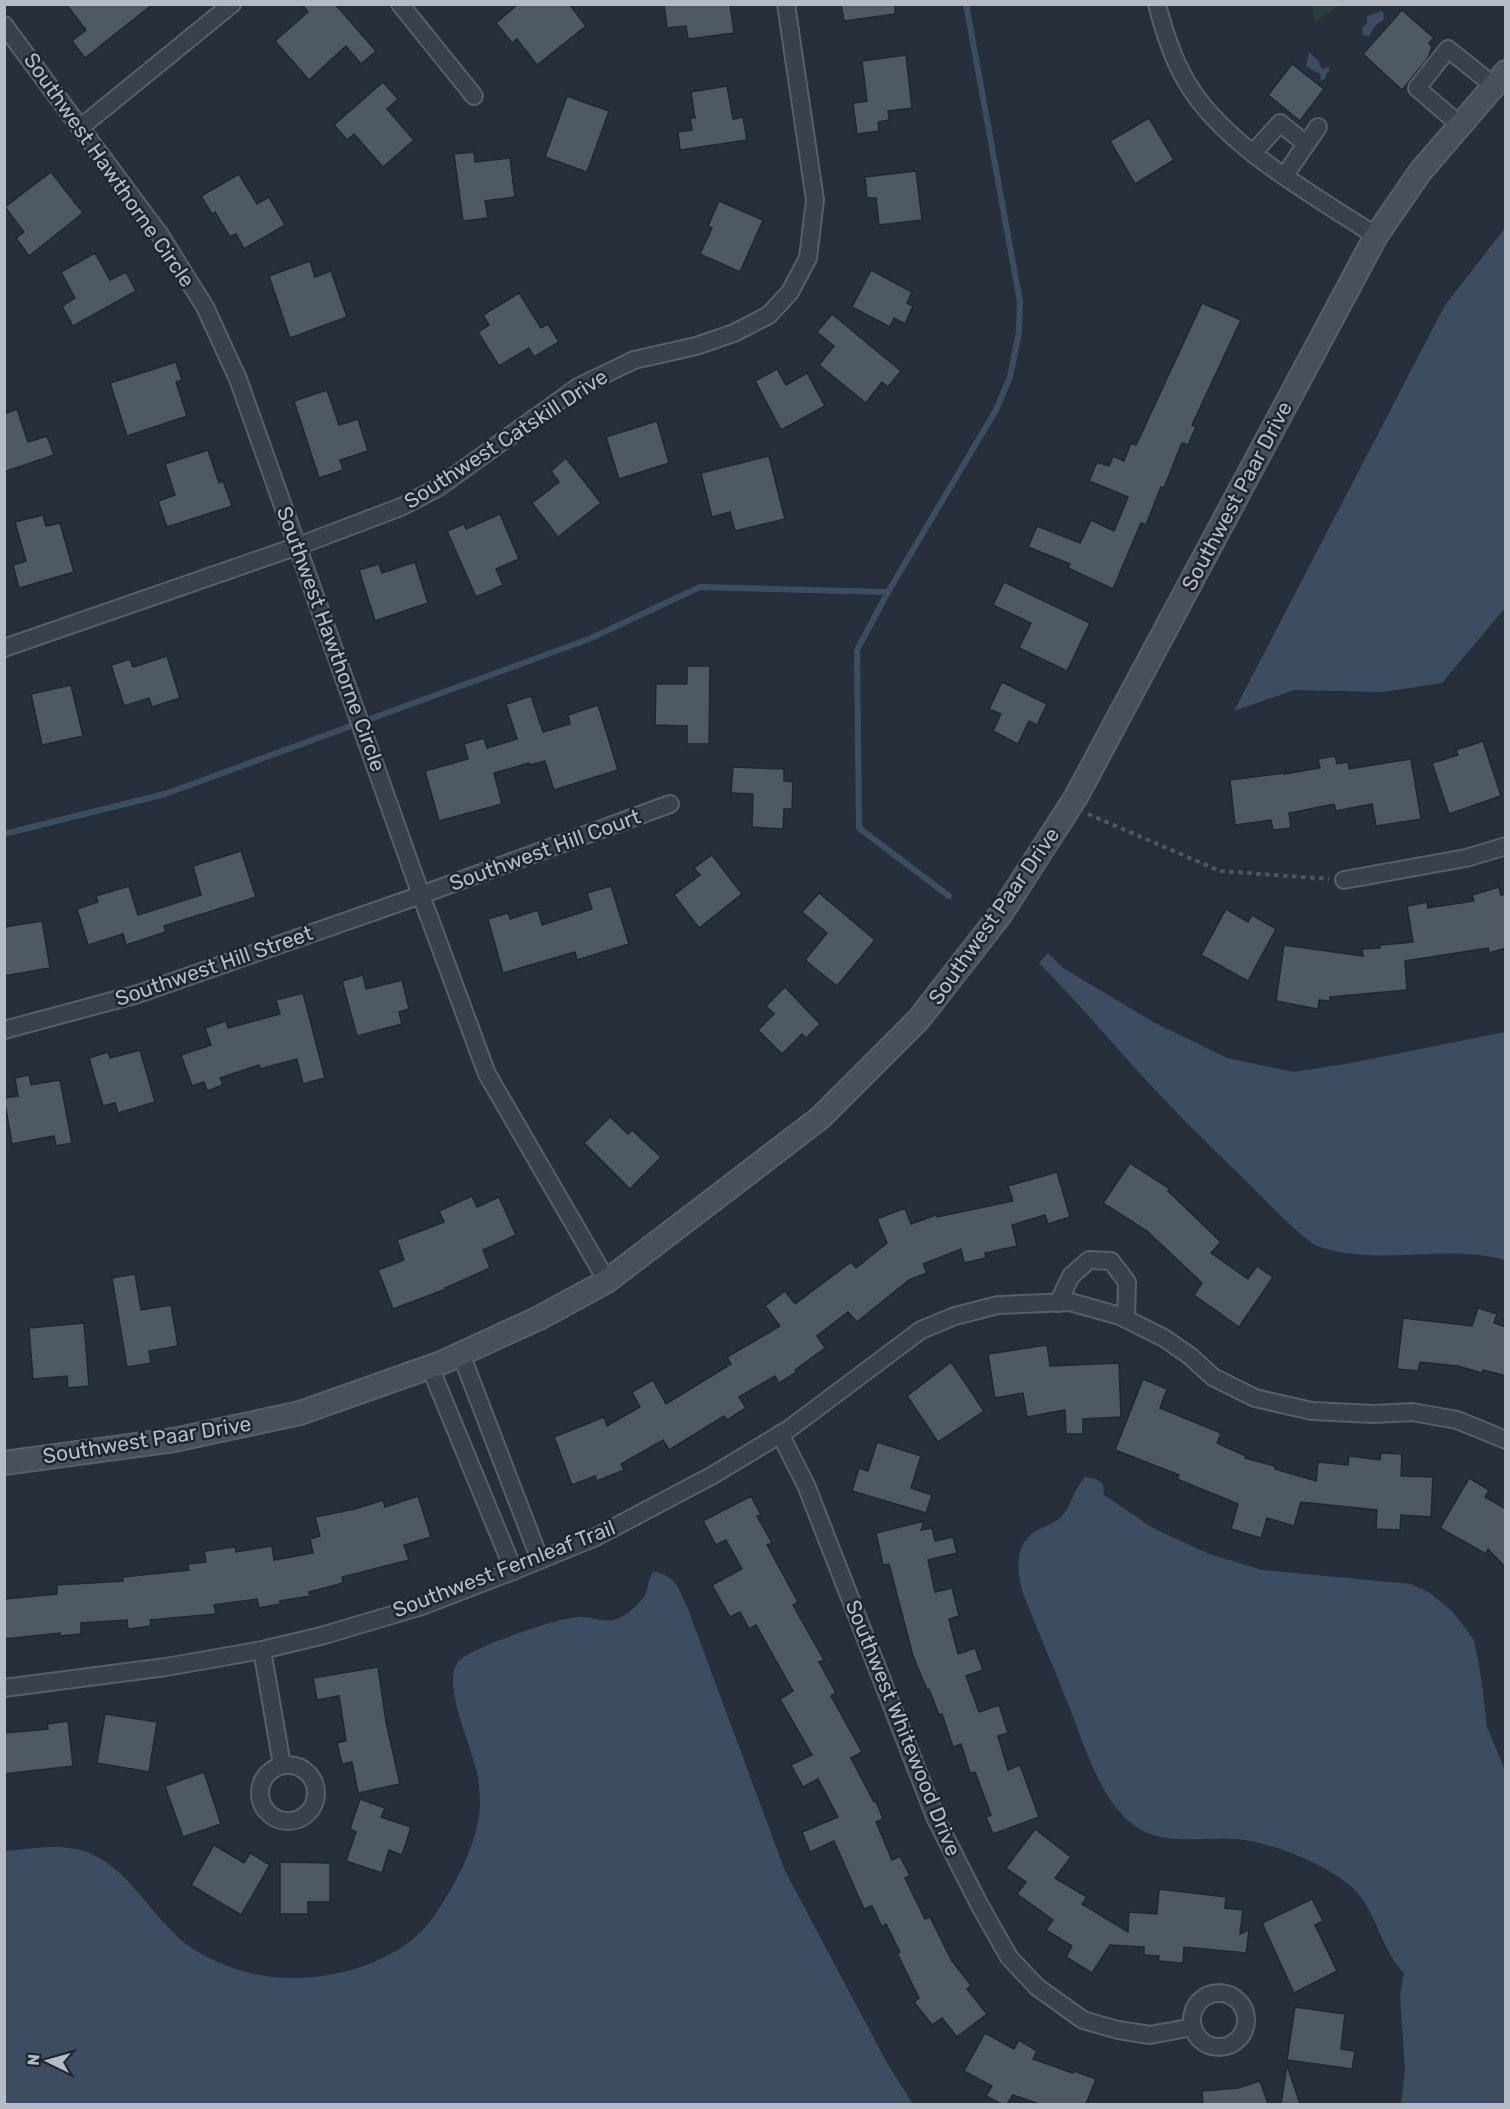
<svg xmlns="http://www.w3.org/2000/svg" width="1510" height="2109" viewBox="0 0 1510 2109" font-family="Rubik,sans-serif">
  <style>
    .green { fill: #2b3d3d }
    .water { fill: #3d4d61 }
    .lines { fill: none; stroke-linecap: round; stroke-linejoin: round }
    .stream { stroke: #3d4d61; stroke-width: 6 }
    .building { fill: #4f5865; stroke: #202831; stroke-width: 1.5 }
    .street-casing { stroke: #575f68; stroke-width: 20 }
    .secondary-casing { stroke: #575f68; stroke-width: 26 }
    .path { stroke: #495a5c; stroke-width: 4; stroke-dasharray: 4.5 4.5; stroke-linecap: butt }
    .street { stroke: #39414a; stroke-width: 16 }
    .secondary { stroke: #48505d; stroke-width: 22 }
    .labels { text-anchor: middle; stroke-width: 5; stroke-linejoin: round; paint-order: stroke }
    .street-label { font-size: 21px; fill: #b5bcc6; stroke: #1e262f }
  </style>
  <rect width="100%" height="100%" fill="#262f3a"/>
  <polygon class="green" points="1311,4 1340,4 1340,5 1315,22"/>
  <g class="water">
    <polygon points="1383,11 1384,19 1375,26 1369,36 1363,35 1362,28 1367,23 1367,16"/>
    <polygon points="1309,52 1318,60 1322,69 1328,67 1330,70 1326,74 1326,79 1321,81 1320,74 1306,66"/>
    <polygon points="1505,228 1505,608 1442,683 1383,692 1294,690 1234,711 1445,305"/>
    <path d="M1048,953l15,15 92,55 72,35 67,14 57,-9 154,-31v228c-60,-17 -123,7 -185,-13 -15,-5 -54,-46 -68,-60 -31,-31 -63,-61 -93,-93 -41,-43 -78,-89 -120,-131z"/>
    <path d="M1085,1477l11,2 7,5 1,11 47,32 58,27 53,16 149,14 19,9 23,19 21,28 7,37 6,50 18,43v334h-104l4,-34 -5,-75 4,-22c-23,-23 -27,-61 -51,-85 -25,-23 -82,-46 -116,-49 -34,-3 -73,8 -102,-13 -35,-24 -51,-83 -67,-122 -15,-38 -31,-75 -46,-113 -5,-23 -8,-46 14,-60 8,-5 18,-7 25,-14 9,-8 13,-28 24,-40z"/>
    <path d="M653,1572c23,2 26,18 35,37l97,262 102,192 26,41h-908v-253c25,-2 54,-8 79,0 38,13 57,48 84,76 6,5 11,13 18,17 17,13 43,24 64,29 61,15 148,-4 185,-58 21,-32 43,-71 45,-110 0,-12 -1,-28 -5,-40 -6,-23 -34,-86 -16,-104 11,-13 103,-45 121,-44 13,0 25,7 39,1 9,-3 21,-15 26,-23 4,-8 2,-15 8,-23z"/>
  </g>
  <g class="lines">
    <g class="stream">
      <polyline points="4,834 165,794 589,639 700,587 888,592"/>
      <polyline points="949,896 859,828 857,650 888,592 996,410 1010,377 1019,332 1020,302 966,4"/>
    </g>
  </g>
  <g class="building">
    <polygon points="66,4 153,4 85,58 72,41 86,30"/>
    <polygon points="302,4 335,4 376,51 361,64 346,46 309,80 275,41 308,12"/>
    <polygon points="518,4 569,4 586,26 537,65 517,39 512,43 496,23"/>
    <polygon points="664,4 730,4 734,33 688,39 686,26 667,28"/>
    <polygon points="841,4 895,4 895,14 844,21"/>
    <polygon points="1402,10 1434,38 1429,43 1432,47 1428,58 1402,90 1363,54"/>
    <polygon points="906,55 912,108 888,111 889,120 878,122 879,131 857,134 853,103 867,101 862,61"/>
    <polygon points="1292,64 1324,89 1300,121 1268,95"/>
    <polygon points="383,82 398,99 387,109 414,140 383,167 354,134 347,140 334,125"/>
    <polygon points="727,86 733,119 743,117 747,140 680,150 678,132 692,130 690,118 695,118 691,92"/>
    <polygon points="567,96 609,111 587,172 545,157"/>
    <polygon points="1149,118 1174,160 1135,184 1110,141"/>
    <polygon points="474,152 475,162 510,158 515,197 485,201 488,218 463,221 454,154"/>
    <polygon points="916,171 922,220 879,225 876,198 867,198 865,177"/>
    <polygon points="51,172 83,213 29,256 16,238 24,232 5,207"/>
    <polygon points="239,174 257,204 269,197 285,225 244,249 236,234 230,237 215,212 212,214 201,196"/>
    <polygon points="719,201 763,220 740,272 700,254 712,228 708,226"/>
    <polygon points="95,253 110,280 126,272 136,291 73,326 62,306 75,298 61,272"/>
    <polygon points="310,261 315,277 331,271 347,317 290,338 269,276"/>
    <polygon points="871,270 912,292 907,303 913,306 905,324 894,318 890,327 852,307"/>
    <polygon points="519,293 541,328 548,324 559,342 534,357 529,348 499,366 478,332 489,325 483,315"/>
    <polygon points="1202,303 1241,320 1192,425 1196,427 1188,445 1182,443 1164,488 1161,487 1146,525 1141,523 1113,589 1068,568 1070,564 1028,547 1037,526 1080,543 1091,520 1114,531 1128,497 1089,481 1097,462 1109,466 1113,456 1124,461 1131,443 1136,445"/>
    <polygon points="832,314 901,371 888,387 882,382 866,403 819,365 834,346 817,332"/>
    <polygon points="176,362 182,380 176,382 187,416 127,436 110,383"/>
    <polygon points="777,369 786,385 807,373 825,406 781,430 755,381"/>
    <polygon points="327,390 339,425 358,419 368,451 340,460 343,470 319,478 294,401"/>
    <polygon points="17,409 28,442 47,436 54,455 4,472 4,414"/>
    <polygon points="657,421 669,463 619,479 606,437"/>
    <polygon points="208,450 219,483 223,481 232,506 167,527 158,501 175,495 165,464"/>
    <polygon points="769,456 785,519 735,531 730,512 712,517 701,473"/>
    <polygon points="566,458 601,503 558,537 532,503 559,482 551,471"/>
    <polygon points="500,514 519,559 496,569 503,585 476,597 447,531 464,524 466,529"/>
    <polygon points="43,515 46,526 60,523 74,572 19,588 13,565 26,561 15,522"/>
    <polygon points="415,562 428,603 375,621 359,570 379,564 382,573"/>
    <polygon points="1004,582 1090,623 1067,671 1019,648 1031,623 993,605"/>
    <polygon points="167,656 180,698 152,707 149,698 124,706 111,665 130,659 133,667"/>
    <polygon points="687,666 710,666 709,744 687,744 687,726 655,725 656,684 687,684"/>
    <polygon points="1002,682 1047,704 1037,725 1029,721 1018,744 993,731 1001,714 989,709"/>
    <polygon points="71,685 83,736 42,745 31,694"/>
    <polygon points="531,696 543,732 570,724 568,715 598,705 618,770 554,790 545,761 530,765 529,763 494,773 502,804 439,821 425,771 468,759 464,744 484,738 487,748 517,739 506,704"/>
    <polygon points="1483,741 1501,796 1449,814 1432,763 1458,755 1456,750"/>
    <polygon points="1335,756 1337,764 1348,762 1349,769 1411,759 1421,819 1376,826 1372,804 1336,811 1334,804 1289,813 1291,828 1273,830 1271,820 1235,825 1230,780 1284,773 1284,774 1320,768 1318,759"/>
    <polygon points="733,767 784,769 784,781 793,782 792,809 784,809 783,829 752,827 753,794 731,793"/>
    <polygon points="241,851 256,897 164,926 166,932 126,945 123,934 88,945 77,909 98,902 96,896 129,886 138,915 201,895 193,866"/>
    <polygon points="712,855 742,894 699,928 674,895 700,875 694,868"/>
    <polygon points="611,886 629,944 577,960 575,952 503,973 488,919 508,913 510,919 538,910 542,925 592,909 587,893"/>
    <polygon points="1499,887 1501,895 1506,894 1506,948 1489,953 1488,948 1405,961 1407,990 1330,997 1330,1001 1319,1000 1318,1009 1276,1001 1284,945 1363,956 1362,949 1380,948 1380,945 1413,942 1407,906 1427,902 1428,908 1474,901 1472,895"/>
    <polygon points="819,893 875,940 837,986 805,960 827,933 802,912"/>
    <polygon points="1226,909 1248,922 1252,915 1276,929 1248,981 1201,955"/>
    <polygon points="42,921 50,968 4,976 4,927"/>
    <polygon points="363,975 366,989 402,980 409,1009 399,1012 402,1024 357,1036 342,981"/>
    <polygon points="785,987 820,1024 806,1038 802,1034 782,1054 758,1030 774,1014 766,1006"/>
    <polygon points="303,993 325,1078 303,1084 297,1059 260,1069 259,1065 220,1078 223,1085 207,1091 204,1082 192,1086 181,1055 211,1045 205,1028 226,1021 228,1028 280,1014 276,1000"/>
    <polygon points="140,1050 155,1102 118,1113 115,1103 103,1106 89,1058 108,1052 110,1058"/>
    <polygon points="29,1075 31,1085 60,1080 72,1143 56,1146 54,1136 12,1144 4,1098 18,1096 15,1078"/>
    <polygon points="610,1117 628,1134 632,1130 661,1157 630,1189 584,1143"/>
    <polygon points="1130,1163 1170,1189 1168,1191 1221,1242 1211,1253 1248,1279 1257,1266 1273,1277 1239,1327 1194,1295 1202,1283 1147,1231 1103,1203"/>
    <polygon points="1057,1172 1070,1217 1048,1224 1045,1215 1012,1225 1017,1246 985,1253 986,1258 964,1263 961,1249 923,1264 927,1273 909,1280 857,1322 848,1312 817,1336 825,1348 795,1370 797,1372 779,1383 775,1376 739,1397 746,1408 727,1420 724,1416 669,1450 663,1440 621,1464 624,1470 597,1481 595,1476 572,1485 554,1437 604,1417 607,1426 640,1407 632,1392 653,1380 666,1404 731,1364 727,1357 780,1326 765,1306 785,1291 795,1304 851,1262 856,1268 887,1243 877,1219 905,1208 911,1224 936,1215 937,1217 1013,1201 1008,1186"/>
    <polygon points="472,1196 477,1207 499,1197 516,1235 483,1250 490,1268 445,1288 446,1289 393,1309 378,1270 404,1260 397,1240 444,1222 439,1211"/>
    <polygon points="135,1274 141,1310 171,1305 178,1346 149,1351 151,1363 127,1367 112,1278"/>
    <polygon points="1478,1308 1497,1314 1494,1323 1506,1327 1506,1376 1483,1370 1482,1373 1458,1366 1420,1362 1418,1371 1397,1369 1403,1318 1472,1326"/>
    <polygon points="84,1323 89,1386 68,1388 67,1376 33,1379 29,1328"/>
    <polygon points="1047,1345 1050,1366 1119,1363 1121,1417 1083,1419 1083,1434 1066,1434 1065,1410 1027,1417 1023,1393 995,1398 988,1354"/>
    <polygon points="951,1362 984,1411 938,1442 907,1396"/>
    <polygon points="1143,1379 1167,1389 1160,1408 1221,1433 1217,1443 1246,1456 1245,1458 1275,1466 1275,1469 1316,1481 1318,1462 1348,1465 1349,1456 1380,1460 1381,1453 1402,1454 1401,1476 1433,1477 1431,1517 1401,1515 1400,1530 1376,1529 1377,1510 1301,1502 1294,1526 1267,1518 1261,1538 1231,1529 1238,1504 1177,1479 1179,1475 1115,1450"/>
    <polygon points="877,1442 921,1456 911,1488 932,1495 926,1513 852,1491 859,1468 868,1471"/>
    <polygon points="1469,1478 1489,1490 1485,1497 1506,1509 1506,1568 1488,1549 1486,1554 1440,1528"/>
    <polygon points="418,1496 431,1537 404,1545 409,1560 342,1577 343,1583 309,1592 310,1596 280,1601 280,1604 259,1608 257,1599 214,1605 216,1614 150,1620 151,1626 128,1629 127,1620 81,1623 81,1634 60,1636 60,1633 4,1639 4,1599 57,1594 57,1585 123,1581 123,1577 189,1570 188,1564 206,1562 204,1551 235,1547 236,1552 272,1546 274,1560 313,1553 310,1539 320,1536 315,1517 355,1509 383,1500 385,1507"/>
    <polygon points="751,1496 761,1515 757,1516 772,1543 767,1545 798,1602 793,1605 824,1660 819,1662 836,1693 831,1696 862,1752 851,1758 874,1802 876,1801 883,1819 876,1822 892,1860 900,1856 910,1876 905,1878 925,1919 930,1917 952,1961 971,1985 967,1989 987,2014 957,2037 942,2018 932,2025 914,2002 919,1998 897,1953 900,1952 886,1924 882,1927 872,1906 864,1909 834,1841 810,1852 802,1832 838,1817 818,1779 803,1787 791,1765 812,1755 780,1699 793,1691 756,1625 749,1629 740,1612 730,1617 712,1585 742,1569 726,1540 716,1545 703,1521"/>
    <polygon points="924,1521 921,1530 932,1528 935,1541 953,1537 957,1553 928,1560 935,1592 952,1588 959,1616 949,1619 958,1654 975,1648 983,1670 966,1676 979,1712 999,1705 1008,1733 998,1736 1008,1770 1020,1765 1039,1817 993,1834 986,1817 991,1815 975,1772 970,1773 961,1744 953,1747 942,1714 939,1715 929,1689 927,1690 913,1656 889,1564 883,1565 876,1533"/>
    <polygon points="378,1667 386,1722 400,1784 358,1793 352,1762 342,1764 337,1743 346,1741 339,1696 317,1700 313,1678"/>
    <polygon points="105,1714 157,1722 149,1772 97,1763"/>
    <polygon points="68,1721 73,1766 4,1774 4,1733 48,1729 47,1724"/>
    <polygon points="204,1772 221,1824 183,1837 165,1786"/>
    <polygon points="360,1799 385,1808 381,1817 411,1827 402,1855 389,1850 382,1873 346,1861 356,1832 350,1829"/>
    <polygon points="1035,1829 1071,1857 1055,1878 1087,1897 1082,1904 1128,1932 1129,1912 1157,1914 1159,1889 1226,1897 1225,1908 1243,1910 1240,1934 1249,1930 1246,1953 1184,1947 1183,1963 1158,1961 1159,1956 1144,1955 1144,1947 1110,1945 1092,1973 1066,1957 1072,1946 1046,1930 1053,1920 1017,1894 1026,1882 1006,1868"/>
    <polygon points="214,1845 244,1863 250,1853 270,1865 241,1915 191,1885"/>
    <polygon points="280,1862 330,1863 330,1902 308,1902 308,1914 280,1914"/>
    <polygon points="1312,1899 1323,1921 1315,1925 1337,1971 1294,1993 1262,1923"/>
    <polygon points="1295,2007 1345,2014 1341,2049 1355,2051 1352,2069 1287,2060"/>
    <polygon points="985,2033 1014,2049 1019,2040 1037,2051 1033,2059 1073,2073 1074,2071 1096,2079 1086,2104 1039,2104 1013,2095 1007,2104 1001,2104 986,2096 992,2086 964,2071"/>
    <polygon points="1287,2065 1300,2104 1281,2104"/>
    <polygon points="1260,2081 1268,2104 1203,2104 1202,2091 1238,2088"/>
  </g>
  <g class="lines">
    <g class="street-casing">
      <g id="street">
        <polyline points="400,4 474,96"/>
        <path d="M1157,4c7,28 15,53 29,77 37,65 128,114 190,155"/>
        <polyline points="4,25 160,235 205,307 238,379 421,895 487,1074 607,1281"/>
        <polyline points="1460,125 1417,88 1448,49 1493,85"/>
        <polyline points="81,127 232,4"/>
        <polyline points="1253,153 1280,123 1306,144"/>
        <polyline points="1285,175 1318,127"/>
        <polyline points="4,648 298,546 401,507 439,487 578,387 634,360 696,346 734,333 769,315 790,292 808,258 815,200 786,4"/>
        <polyline points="1344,880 1466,858 1506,846"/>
        <polyline points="4,1030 138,994 421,895 670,804"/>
        <polyline points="1058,1303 1071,1276 1089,1260 1111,1261 1127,1282 1126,1319"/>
        <polyline points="461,1354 540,1560"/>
        <polyline points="430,1367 514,1571"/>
        <polyline points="780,1434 806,1485 936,1819 979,1904 1009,1957 1037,1987 1083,2020 1118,2030 1150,2035 1193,2027"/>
        <polyline points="262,1650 282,1765"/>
        <polyline points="4,1688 166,1667 262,1650 321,1636 422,1606 513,1571 596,1537 713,1475 789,1429 921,1330 955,1316 998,1305 1070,1302 1120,1316 1164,1338 1190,1356 1213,1377 1255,1398 1312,1411 1374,1414 1412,1412 1457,1420 1506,1440"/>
        <circle cx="288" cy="1793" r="28"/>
        <circle cx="1219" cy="2020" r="27"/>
      </g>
    </g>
    <g class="secondary-casing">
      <polyline id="secondary" points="4,1463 174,1440 300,1413 441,1363 539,1318 607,1281 820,1118 919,1019 1000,915 1076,797 1376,236 1420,172 1506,72"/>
    </g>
    <polyline class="path" points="1088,814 1220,871 1329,879"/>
    <use href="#street" class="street"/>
    <use href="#secondary" class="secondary"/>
  </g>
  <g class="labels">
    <g class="street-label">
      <text transform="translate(109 170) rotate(55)" y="7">Southwest Hawthorne Circle</text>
      <text transform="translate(506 439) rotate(-33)" y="7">Southwest Catskill Drive</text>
      <text transform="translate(1237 496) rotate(-62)" y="7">Southwest Paar Drive</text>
      <text transform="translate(331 639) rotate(70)" y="7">Southwest Hawthorne Circle</text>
      <text transform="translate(545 850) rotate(-20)" y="7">Southwest Hill Court</text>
      <text transform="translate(994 916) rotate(-55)" y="7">Southwest Paar Drive</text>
      <text transform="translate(214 966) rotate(-19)" y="7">Southwest Hill Street</text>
      <text transform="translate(147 1440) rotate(-9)" y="7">Southwest Paar Drive</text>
      <text transform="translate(504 1569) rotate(-21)" y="7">Southwest Fernleaf Trail</text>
      <text transform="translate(903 1728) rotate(68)" y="7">Southwest Whitewood Drive</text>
    </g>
  </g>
  <rect width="1510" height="2109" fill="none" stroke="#b5bcc6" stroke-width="12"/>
  <g transform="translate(48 2061) rotate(275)" stroke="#1e262f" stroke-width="4.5" paint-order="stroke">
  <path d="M0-4.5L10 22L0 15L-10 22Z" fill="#b5bcc6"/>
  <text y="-9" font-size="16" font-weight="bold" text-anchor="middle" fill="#b5bcc6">N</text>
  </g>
</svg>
